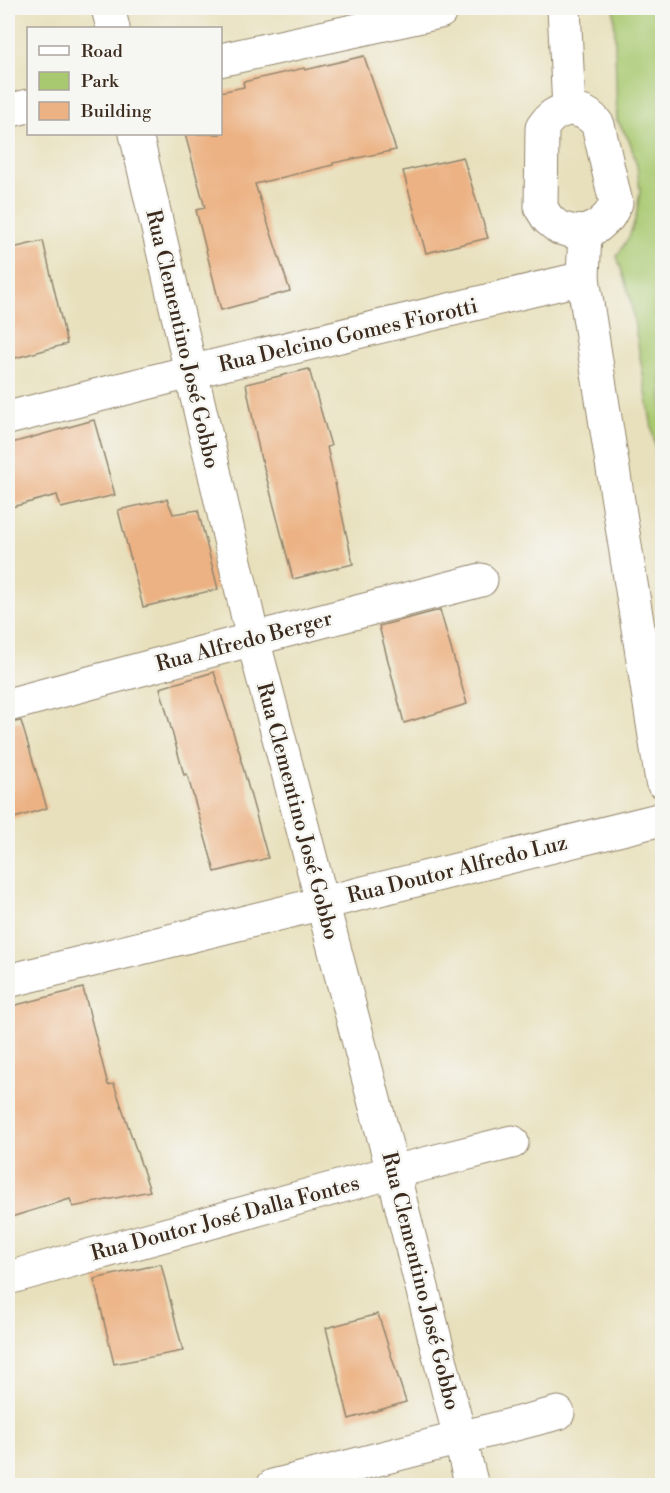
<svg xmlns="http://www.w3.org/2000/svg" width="670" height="1493" viewBox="0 0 670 1493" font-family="'Libre Bodoni',serif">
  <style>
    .green { fill: #a9c971; stroke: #727a48; stroke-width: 1.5 }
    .building { fill: #ecb284 }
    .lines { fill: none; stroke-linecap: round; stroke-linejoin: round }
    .minor-casing { stroke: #92856d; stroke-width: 35 }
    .minor { stroke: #fff; stroke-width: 33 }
    .labels { text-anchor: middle; stroke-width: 5; stroke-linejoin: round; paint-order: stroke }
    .street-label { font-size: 21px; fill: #3b2a1e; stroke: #f6f6f2 }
  </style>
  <rect width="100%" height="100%" fill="#f6f6f2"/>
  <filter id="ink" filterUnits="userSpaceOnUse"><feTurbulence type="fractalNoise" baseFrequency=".0167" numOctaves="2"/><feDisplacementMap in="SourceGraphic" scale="12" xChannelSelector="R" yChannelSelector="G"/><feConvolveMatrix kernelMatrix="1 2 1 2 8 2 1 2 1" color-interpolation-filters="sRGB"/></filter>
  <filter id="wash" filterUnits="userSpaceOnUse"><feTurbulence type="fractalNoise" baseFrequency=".008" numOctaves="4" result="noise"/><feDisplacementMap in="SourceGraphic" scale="24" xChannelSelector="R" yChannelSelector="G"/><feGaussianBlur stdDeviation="1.35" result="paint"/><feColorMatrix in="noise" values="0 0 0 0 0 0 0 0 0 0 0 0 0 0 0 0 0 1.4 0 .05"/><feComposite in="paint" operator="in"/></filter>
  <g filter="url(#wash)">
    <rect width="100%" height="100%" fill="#e8e0bc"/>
    <polygon class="green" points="614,8 662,8 662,488 630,297 617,256 629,237 636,217 640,191 637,166 630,142 617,120"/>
    <g id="blocks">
      <g class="building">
        <polygon points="364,56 396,150 333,163 333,165 255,184 290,291 221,310 196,210 205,208 185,134 220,134 220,92 244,87 243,82 304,68 305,70"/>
        <polygon points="463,157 488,238 426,253 403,171"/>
        <polygon points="43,241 67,344 8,360 8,249"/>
        <polygon points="309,369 331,446 327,447 353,564 293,579 262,460 261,460 246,384"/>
        <polygon points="94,420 115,495 61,508 57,495 8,508 8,444"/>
        <polygon points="167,499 173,514 198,510 218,589 143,607 118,510"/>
        <polygon points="440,610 467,704 404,723 379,626"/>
        <polygon points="214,672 241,757 240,757 268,858 215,872 187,774 184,775 160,688"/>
        <polygon points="21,721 47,808 8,820 8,723"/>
        <polygon points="83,988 108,1085 114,1084 150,1191 73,1207 70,1199 8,1218 8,1007"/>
        <polygon points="161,1264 183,1351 114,1364 94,1279"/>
        <polygon points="378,1314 406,1402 349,1419 326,1328"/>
      </g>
    </g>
  </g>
  <g filter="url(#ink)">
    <use href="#blocks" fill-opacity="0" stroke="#92856d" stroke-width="1.5"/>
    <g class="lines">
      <g class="minor-casing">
        <g id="minor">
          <polyline points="108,8 113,28"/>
          <polyline points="564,8 569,109"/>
          <polyline points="220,60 440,12"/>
          <path d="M569,109c14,2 21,5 29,16l18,78 -7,13 -11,10 -13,6 -14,-1 -12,-3 -11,-9 -7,-11 1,-80c8,-12 14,-16 27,-19z"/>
          <polyline points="8,111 28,106"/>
          <polyline points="136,134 253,639 393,1172 472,1486"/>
          <polyline points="585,232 583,278 662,781"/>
          <polyline points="8,418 190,372 583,278"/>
          <polyline points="8,705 253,639 481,580"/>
          <polyline points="8,981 662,819"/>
          <polyline points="8,1278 393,1172 512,1142"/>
          <polyline points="273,1486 558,1413"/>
        </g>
      </g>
      <use href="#minor" class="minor"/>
    </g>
  </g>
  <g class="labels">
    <g class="street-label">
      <text transform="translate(348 335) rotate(-13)" y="7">Rua Delcino Gomes Fiorotti</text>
      <text transform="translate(183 339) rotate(77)" y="7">Rua Clementino José Gobbo</text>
      <text transform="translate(244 641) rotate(-15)" y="7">Rua Alfredo Berger</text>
      <text transform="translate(298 811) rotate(75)" y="7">Rua Clementino José Gobbo</text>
      <text transform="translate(457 869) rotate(-14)" y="7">Rua Doutor Alfredo Luz</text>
      <text transform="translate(225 1218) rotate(-15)" y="7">Rua Doutor José Dalla Fontes</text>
      <text transform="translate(421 1281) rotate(76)" y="7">Rua Clementino José Gobbo</text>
    </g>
  </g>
  <rect width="670" height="1493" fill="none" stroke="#f6f6f2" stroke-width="30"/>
  <rect x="27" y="27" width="195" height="108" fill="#f6f6f2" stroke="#aba49d" stroke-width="1.5"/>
  <rect x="39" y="46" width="30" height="9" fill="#ffffff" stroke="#aba49d" stroke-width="1.5"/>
  <text x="81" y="57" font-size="18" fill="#3b2a1e">Road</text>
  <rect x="39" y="72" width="30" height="18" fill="#a9c971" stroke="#aba49d" stroke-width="1.5"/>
  <text x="81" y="87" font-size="18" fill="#3b2a1e">Park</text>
  <rect x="39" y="102" width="30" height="18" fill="#ecb284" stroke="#aba49d" stroke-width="1.5"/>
  <text x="81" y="117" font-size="18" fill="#3b2a1e">Building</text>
</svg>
